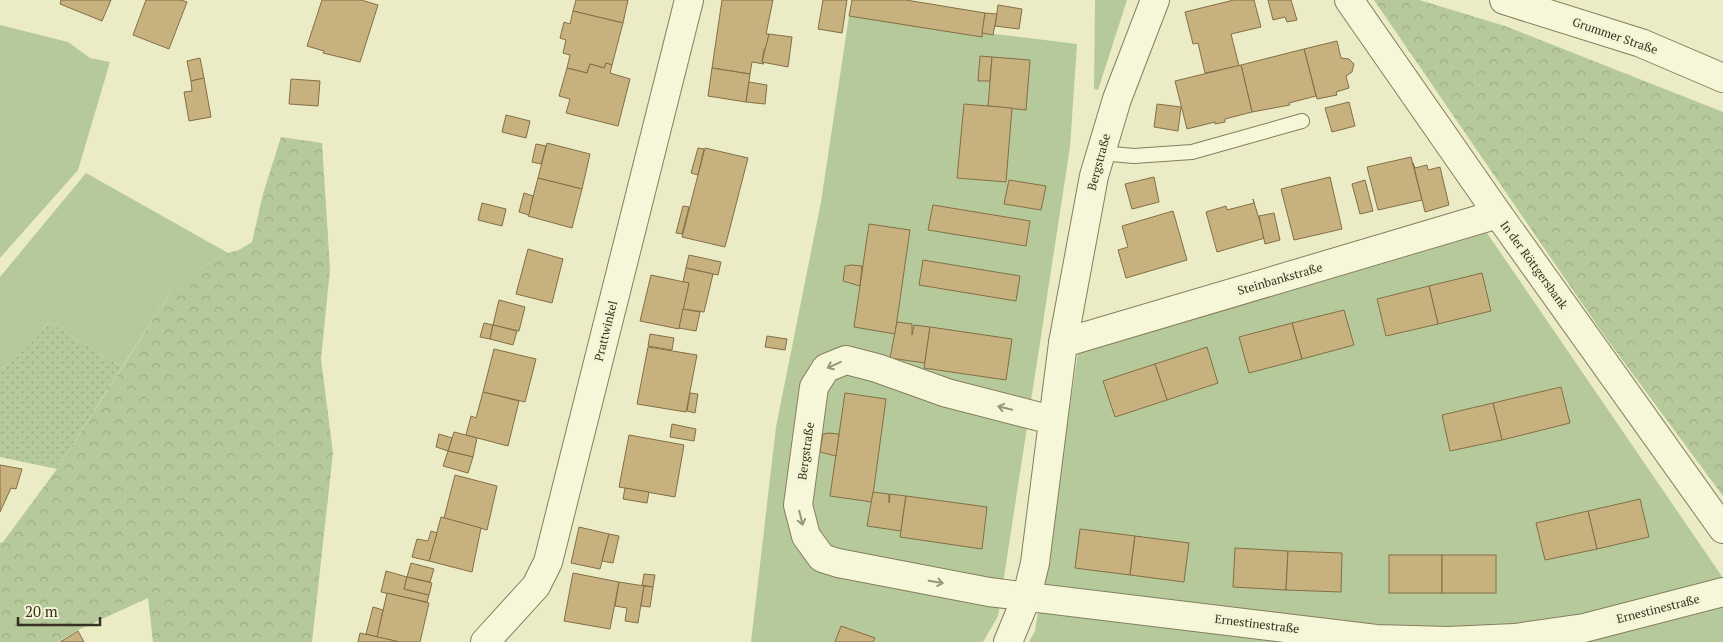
<svg xmlns="http://www.w3.org/2000/svg" width="1723" height="642" viewBox="0 0 1723 642" font-family="'PT Serif',serif">
  <style>
    .grass { fill: #b6c99b }
    .forest { fill: url(#forest-crowns) }
    .garden { fill: url(#garden-dots) }
    .building { fill: #c6b17f; stroke: #836f45 }
    .lines { fill: none; stroke-linecap: round; stroke-linejoin: round }
    .service-casing { stroke: #857e5d; stroke-width: 16 }
    .minor-casing { stroke: #857e5d; stroke-width: 30 }
    .service { stroke: #f6f6d9; stroke-width: 14 }
    .minor { stroke: #f6f6d9; stroke-width: 28 }
    .oneway { stroke: #96947c }
    .labels { text-anchor: middle; stroke-width: 4.5; stroke-linejoin: round; paint-order: stroke }
    .street-label { font-size: 12px; fill: #363120; stroke: #f3f3d5 }
  </style>
  <defs>
    <pattern id="forest-crowns" width="20" height="18" patternUnits="userSpaceOnUse" patternTransform="scale(1.25)"><rect width="20" height="18" fill="#b6c99b"/><path d="M2 6a3 3 0 1 1 6 0M12 15a3 3 0 1 1 6 0" fill="none" stroke="#9dad85"/></pattern>
    <pattern id="garden-dots" width="8" height="8" patternUnits="userSpaceOnUse" patternTransform="scale(1.25)"><rect width="8" height="8" fill="#b6c99b"/><path d="M2 2h.1M6 6h.1" fill="none" stroke="#9dad85" stroke-width="1.8" stroke-linecap="round"/></pattern>
  </defs>
  <rect width="100%" height="100%" fill="#ebebc6"/>
  <g class="grass">
    <polygon points="1095,0 1127,0 1098,90 1094,89"/>
    <polygon points="849,16 1077,44 1070,147 998,616 983,642 751,642 776,427 821,202"/>
    <polygon points="0,25 68,42 90,58 110,62 78,170 0,258"/>
    <polygon points="86,173 228,253 177,282 122,367 50,322 0,373 0,277"/>
    <polygon points="1487,233 1723,578 1723,642 1029,642 1035,631 1078,353"/>
  </g>
  <g class="forest">
    <polygon points="1374,0 1419,0 1505,26 1723,112 1723,496 1601,331"/>
    <polygon points="281,137 322,143 330,269 321,359 333,453 312,642 153,642 148,598 78,630 58,642 0,642 0,543 3,542 57,469 177,282 228,253 239,250 252,242 263,194"/>
  </g>
  <polygon class="garden" points="50,322 122,367 57,469 0,457 0,373"/>
  <g class="building">
    <polygon points="61,0 111,0 102,21 60,4"/>
    <polygon points="146,0 181,0 187,2 169,49 133,35"/>
    <polygon points="322,0 361,0 378,5 360,62 323,53 324,51 307,46"/>
    <polygon points="576,0 628,0 623,23 573,11"/>
    <polygon points="722,0 773,0 766,34 769,34 766,49 764,49 762,62 764,64 752,62 750,74 712,68"/>
    <polygon points="823,0 847,0 842,33 818,29"/>
    <polygon points="852,0 906,0 985,13 982,37 849,16"/>
    <polygon points="1234,0 1254,0 1261,27 1231,34 1239,66 1205,73 1198,43 1193,44 1185,12"/>
    <polygon points="1268,0 1291,0 1297,20 1287,22 1285,17 1273,20"/>
    <polygon points="998,5 1022,9 1019,29 995,26"/>
    <polygon points="573,11 623,23 612,65 606,63 604,68 590,64 587,73 567,68 570,55 563,53 566,40 560,38 564,22 570,24"/>
    <polygon points="985,13 997,14 993,35 982,33"/>
    <polygon points="769,34 792,37 788,67 762,62"/>
    <polygon points="1337,41 1341,58 1349,59 1354,64 1352,72 1346,76 1349,88 1336,92 1337,95 1317,99 1304,49"/>
    <polygon points="1304,49 1316,96 1289,103 1290,105 1252,112 1241,65"/>
    <polygon points="980,56 992,57 990,81 978,81"/>
    <polygon points="992,57 1030,60 1026,110 988,106"/>
    <polygon points="200,58 204,78 191,81 187,61"/>
    <polygon points="606,63 612,65 610,73 630,79 618,126 566,113 570,99 559,96 567,68 587,73 590,64 604,68"/>
    <polygon points="1241,65 1252,112 1225,119 1225,122 1215,124 1215,122 1187,129 1175,81"/>
    <polygon points="712,68 750,74 746,102 708,96"/>
    <polygon points="204,78 211,117 189,121 184,92 192,91 191,81"/>
    <polygon points="291,79 320,81 318,106 289,104"/>
    <polygon points="749,82 767,85 765,104 746,102"/>
    <polygon points="1349,102 1355,126 1332,132 1325,108"/>
    <polygon points="964,104 1012,108 1006,182 957,178"/>
    <polygon points="1157,104 1181,107 1178,131 1154,127"/>
    <polygon points="506,115 530,121 526,138 502,132"/>
    <polygon points="547,143 590,154 582,189 538,178"/>
    <polygon points="536,144 546,146 541,164 532,162"/>
    <polygon points="698,148 704,149 698,175 691,173"/>
    <polygon points="705,148 748,158 725,247 682,237"/>
    <polygon points="1411,157 1422,200 1378,210 1367,167"/>
    <polygon points="1413,163 1415,168 1427,165 1428,170 1440,167 1449,205 1425,212"/>
    <polygon points="1154,177 1159,202 1132,209 1125,184"/>
    <polygon points="1330,177 1342,229 1294,240 1281,189"/>
    <polygon points="538,178 582,189 572,228 528,216"/>
    <polygon points="1009,180 1046,186 1041,210 1004,204"/>
    <polygon points="1365,180 1373,211 1360,214 1352,184"/>
    <polygon points="524,193 533,196 529,215 519,212"/>
    <polygon points="1253,199 1265,238 1217,252 1206,212 1226,206 1227,210 1254,203"/>
    <polygon points="482,203 506,209 502,226 478,220"/>
    <polygon points="933,205 1030,221 1026,246 928,230"/>
    <polygon points="683,206 689,207 682,234 676,233"/>
    <polygon points="1173,211 1187,260 1126,278 1118,250 1128,247 1122,226"/>
    <polygon points="1274,213 1280,240 1265,244 1259,216"/>
    <polygon points="869,224 910,230 895,334 854,327"/>
    <polygon points="528,249 563,259 552,303 516,294"/>
    <polygon points="689,255 721,262 718,275 686,268"/>
    <polygon points="923,260 1020,276 1016,301 919,285"/>
    <polygon points="852,265 862,266 860,286 843,281 845,266"/>
    <polygon points="686,268 713,274 704,312 683,309 689,283 683,282"/>
    <polygon points="1482,273 1491,311 1438,324 1429,286"/>
    <polygon points="651,275 689,283 679,329 640,321"/>
    <polygon points="1429,286 1438,324 1386,336 1377,299"/>
    <polygon points="499,300 525,307 519,331 493,325"/>
    <polygon points="683,309 700,312 696,331 679,328"/>
    <polygon points="1344,310 1354,345 1302,359 1292,323"/>
    <polygon points="897,322 912,324 912,335 914,325 930,327 925,363 890,358"/>
    <polygon points="484,323 493,325 490,339 480,337"/>
    <polygon points="1292,323 1302,359 1249,373 1239,337"/>
    <polygon points="493,325 517,331 513,345 490,339"/>
    <polygon points="930,327 1012,339 1006,380 924,368"/>
    <polygon points="650,334 674,338 672,350 648,346"/>
    <polygon points="767,336 787,339 785,350 765,347"/>
    <polygon points="648,347 697,355 686,412 637,404"/>
    <polygon points="1207,347 1218,383 1167,400 1155,364"/>
    <polygon points="494,349 536,359 525,402 483,392"/>
    <polygon points="1155,364 1167,400 1115,417 1103,381"/>
    <polygon points="1561,387 1570,423 1502,440 1493,403"/>
    <polygon points="483,392 519,401 508,446 466,435 471,416 476,418"/>
    <polygon points="690,393 698,394 695,413 687,411"/>
    <polygon points="845,393 886,399 872,502 830,496"/>
    <polygon points="1493,403 1502,440 1450,451 1442,415"/>
    <polygon points="672,424 696,429 694,441 670,437"/>
    <polygon points="454,432 477,438 473,457 448,451"/>
    <polygon points="829,433 839,434 836,456 820,452 823,434"/>
    <polygon points="439,434 452,438 448,451 436,447"/>
    <polygon points="629,435 684,445 675,497 619,487"/>
    <polygon points="448,451 473,457 468,473 443,466"/>
    <polygon points="0,465 22,469 16,489 11,488 0,512"/>
    <polygon points="455,475 497,486 487,530 444,518"/>
    <polygon points="625,488 649,492 647,503 623,499"/>
    <polygon points="873,492 889,494 889,503 890,494 906,496 901,531 867,526"/>
    <polygon points="906,496 987,507 982,549 900,537"/>
    <polygon points="1640,499 1649,537 1597,549 1588,511"/>
    <polygon points="1588,511 1597,549 1545,560 1536,523"/>
    <polygon points="441,517 481,528 472,572 429,561"/>
    <polygon points="579,527 609,534 600,569 571,563"/>
    <polygon points="1080,529 1135,536 1130,575 1075,568"/>
    <polygon points="431,531 437,533 429,561 412,557 417,539 428,541"/>
    <polygon points="609,534 619,536 613,563 602,561"/>
    <polygon points="1135,536 1189,543 1184,582 1130,575"/>
    <polygon points="1235,548 1288,551 1286,590 1233,587"/>
    <polygon points="1288,551 1342,553 1341,592 1286,590"/>
    <rect x="1389" y="555" width="53" height="38"/>
    <rect x="1442" y="555" width="54" height="38"/>
    <polygon points="411,563 434,569 430,582 407,577"/>
    <polygon points="386,571 407,577 404,589 429,595 427,602 381,592"/>
    <polygon points="573,573 619,582 610,629 564,621"/>
    <polygon points="644,574 655,575 653,587 642,585"/>
    <polygon points="407,577 432,583 429,595 404,589"/>
    <polygon points="619,582 644,586 638,623 625,621 627,608 615,606"/>
    <polygon points="644,586 653,587 650,607 641,606"/>
    <polygon points="387,593 429,603 420,642 399,642 377,637"/>
    <polygon points="373,607 383,610 377,637 366,634"/>
    <polygon points="841,626 875,638 873,642 835,642"/>
    <polygon points="78,631 84,642 60,642"/>
    <polygon points="360,633 396,641 396,642 358,642"/>
  </g>
  <g class="lines">
    <g class="service-casing">
      <polyline id="service" points="1100,153 1134,156 1192,152 1302,121"/>
    </g>
    <g class="minor-casing">
      <g id="minor">
        <polyline points="1349,0 1498,214 1723,529"/>
        <polyline points="1504,0 1641,43 1723,78"/>
        <polyline points="1063,343 1498,214"/>
        <polyline points="1052,420 947,393 877,368 846,360 826,368 814,387 798,505 806,536 822,558 838,563 989,592 1376,639 1448,641 1515,638 1584,628 1723,592"/>
        <polyline points="485,642 536,586 548,562 689,0"/>
        <polyline points="1008,642 1027,596 1035,563 1063,343 1094,176 1117,99 1155,0"/>
      </g>
    </g>
    <use href="#service" class="service"/>
    <use href="#minor" class="minor"/>
  </g>
  <defs><path id="oneway-shaft" d="M-6 0H5M1.5-3L5.5 0L1.5 3" fill="none" stroke-width="1.6" stroke-linecap="round" stroke-linejoin="round" transform="scale(1.25)"/></defs>
  <g class="oneway">
    <use href="#oneway-shaft" transform="translate(834 365) rotate(156)"/>
    <use href="#oneway-shaft" transform="translate(1005 408) rotate(-166)"/>
    <use href="#oneway-shaft" transform="translate(801 518) rotate(76)"/>
    <use href="#oneway-shaft" transform="translate(936 582) rotate(10)"/>
  </g>
  <g class="labels">
    <g class="street-label">
      <text transform="translate(1615 36) rotate(19)" y="4">Grummer Straße</text>
      <text transform="translate(1099 162) rotate(-75)" y="4">Bergstraße</text>
      <text transform="translate(1534 265) rotate(54)" y="4">In der Röttgersbank</text>
      <text transform="translate(1280 279) rotate(-16)" y="4">Steinbankstraße</text>
      <text transform="translate(606 331) rotate(-76)" y="4">Prattwinkel</text>
      <text transform="translate(806 451) rotate(-82)" y="4">Bergstraße</text>
      <text transform="translate(1658 609) rotate(-14)" y="4">Ernestinestraße</text>
      <text transform="translate(1257 624) rotate(7)" y="4">Ernestinestraße</text>
    </g>
  </g>
  <path d="M18 617v8h82v-8" fill="none" stroke="#363120" stroke-width="2.5"/>
  <text x="25" y="617" font-size="15" fill="#363120" stroke="#f3f3d5" stroke-width="4" paint-order="stroke">20 m</text>
</svg>
